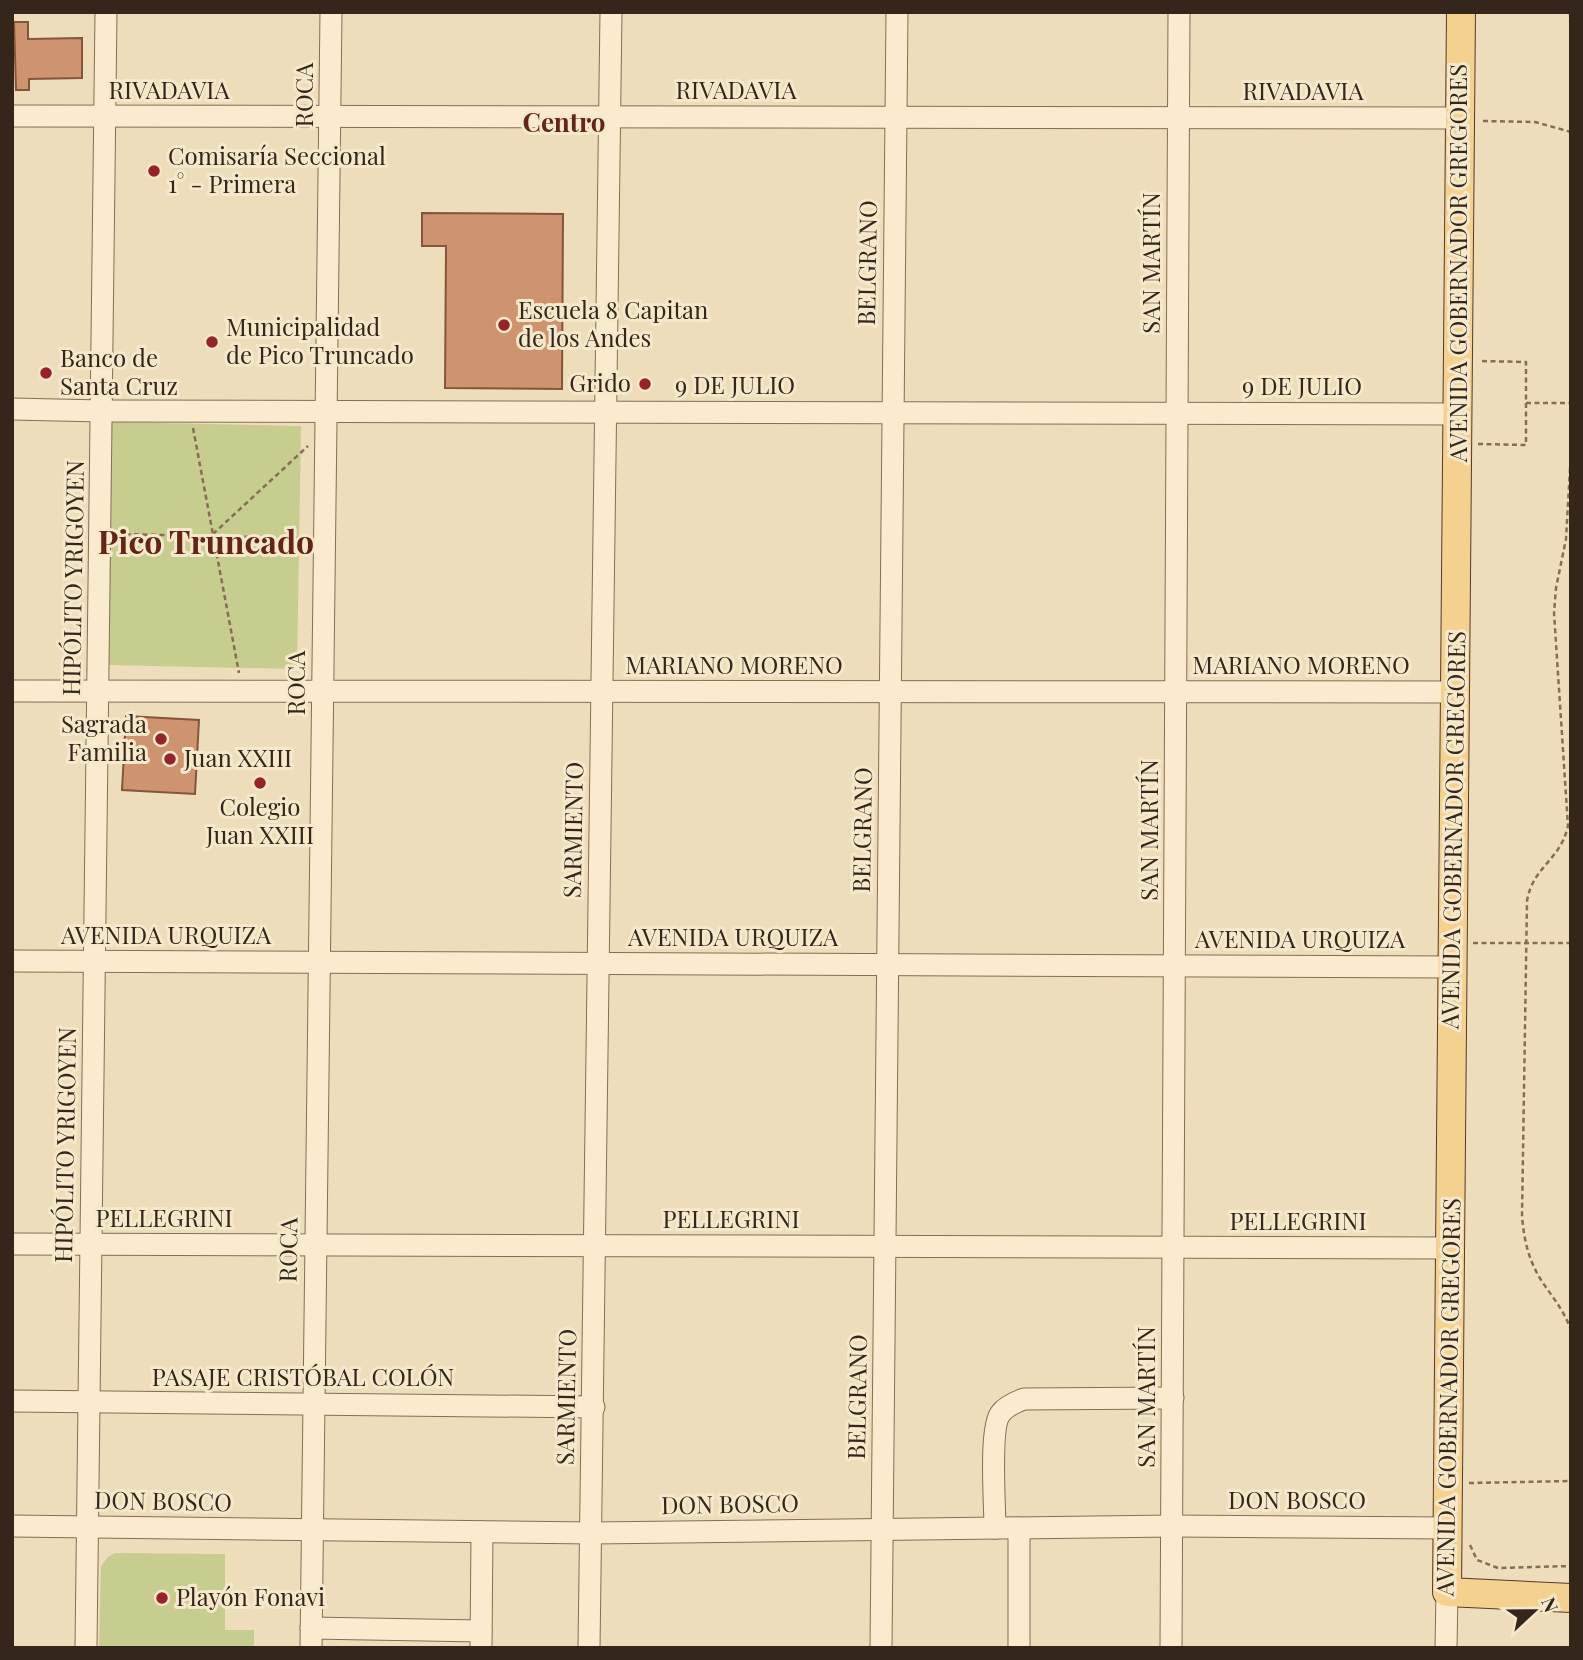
<svg xmlns="http://www.w3.org/2000/svg" width="1583" height="1660" viewBox="0 0 1583 1660" font-family="'Playfair Display',serif">
  <style>
    .green { fill: #c7cc8f }
    .building { fill: #ce936f; stroke: #85553a; stroke-width: 2 }
    .lines { fill: none; stroke-linecap: round; stroke-linejoin: round }
    .minor-casing { stroke: #866d55; stroke-width: 23 }
    .major-casing { stroke: #533b2a; stroke-width: 30 }
    .path { stroke: #866d55; stroke-width: 2.5; stroke-dasharray: 5 3.5; stroke-linecap: butt }
    .minor { stroke: #faebce; stroke-width: 21 }
    .major { stroke: #f5d190; stroke-width: 28 }
    .poi-dot { fill: #962328; stroke: #f6e8ca; stroke-width: 2.5 }
    .labels { text-anchor: middle; stroke-width: 6; stroke-linejoin: round; paint-order: stroke }
    .street-label { font-size: 24px; fill: #34261a; stroke: #f6e8ca }
    .poi-label { font-size: 24px; fill: #34261a; stroke: #f6e8ca; text-anchor: start }
    .neighbourhood-label { font-size: 26px; font-weight: bold; fill: #622518; stroke: #f6e8ca }
    .district-label { font-size: 32px; font-weight: bold; fill: #622518; stroke: #f6e8ca }
  </style>
  <rect width="100%" height="100%" fill="#edb"/>
  <g class="green">
    <polygon points="112,422 301,426 297,669 108,665"/>
    <polygon points="115,1553 225,1554 225,1630 254,1630 254,1648 99,1648 101,1566 108,1557"/>
  </g>
  <g class="building">
    <polygon points="14,22 28,22 28,39 82,38 82,78 29,79 29,90 16,90"/>
    <polygon points="422,213 563,214 562,389 445,388 446,246 422,246"/>
    <polygon points="126,716 199,720 195,794 122,790"/>
  </g>
  <g class="lines">
    <g class="minor-casing">
      <g id="minor">
        <polyline points="12,116 1460,118"/>
        <polyline points="12,409 102,411 1458,414"/>
        <polyline points="12,691 1455,692"/>
        <polyline points="12,961 1453,967"/>
        <polyline points="12,1244 1450,1248"/>
        <polyline points="12,1401 594,1407"/>
        <polyline points="12,1526 592,1533 1173,1526 1448,1528"/>
        <path d="M995,1528c0,-22 -6,-102 6,-115 5,-7 15,-11 23,-14l149,-1"/>
        <polyline points="1019,1528 1019,1648"/>
        <polyline points="311,1628 481,1631"/>
        <polyline points="86,1648 106,12"/>
        <polyline points="311,1648 331,12"/>
        <polyline points="481,1648 482,1532"/>
        <polyline points="589,1648 611,12"/>
        <polyline points="881,1648 897,12"/>
        <polyline points="1171,1648 1179,12"/>
        <polyline points="1446,1648 1447,1592"/>
      </g>
    </g>
    <g class="major-casing">
      <polyline id="major" points="1461,12 1447,1592 1571,1598"/>
    </g>
    <g class="path">
      <polyline points="1570,12 1571,74"/>
      <polyline points="1483,121 1535,122 1571,132"/>
      <polyline points="1526,403 1571,403"/>
      <polyline points="193,428 239,673"/>
      <polyline points="1478,444 1526,445 1526,362 1479,361"/>
      <path d="M1571,451l-5,88 -10,49 -2,25 14,213c-8,35 -35,40 -41,75l-5,315c2,25 7,46 21,67 11,16 21,28 28,47"/>
      <polyline points="117,534 306,538"/>
      <polyline points="213,534 308,446"/>
      <polyline points="1473,943 1571,943"/>
      <polyline points="1469,1483 1571,1481"/>
      <polyline points="1470,1545 1477,1560 1498,1568 1571,1566"/>
    </g>
    <use href="#minor" class="minor"/>
    <use href="#major" class="major"/>
  </g>
  <g class="poi-dot">
    <circle cx="154" cy="171" r="7"/>
    <circle cx="504" cy="325" r="7"/>
    <circle cx="212" cy="342" r="7"/>
    <circle cx="46" cy="373" r="7"/>
    <circle cx="645" cy="384" r="7"/>
    <circle cx="161" cy="739" r="7"/>
    <circle cx="170" cy="759" r="7"/>
    <circle cx="260" cy="783" r="7"/>
    <circle cx="162" cy="1598" r="7"/>
  </g>
  <g class="labels">
    <g class="street-label">
      <text x="169" y="99">RIVADAVIA</text>
      <text x="736" y="99">RIVADAVIA</text>
      <text x="1303" y="100">RIVADAVIA</text>
      <text transform="translate(305 95) rotate(-90)" y="8">ROCA</text>
      <text transform="translate(868 263) rotate(-89)" y="8">BELGRANO</text>
      <text transform="translate(1152 263) rotate(-90)" y="8">SAN MARTÍN</text>
      <text transform="translate(1459 263) rotate(-90)" y="8">AVENIDA GOBERNADOR GREGORES</text>
      <text x="735" y="394">9 DE JULIO</text>
      <text x="1302" y="395">9 DE JULIO</text>
      <text transform="translate(74 578) rotate(-89)" y="8">HIPÓLITO YRIGOYEN</text>
      <text x="734" y="674">MARIANO MORENO</text>
      <text x="1301" y="674">MARIANO MORENO</text>
      <text transform="translate(297 683) rotate(-90)" y="8">ROCA</text>
      <text transform="translate(574 830) rotate(-89)" y="8">SARMIENTO</text>
      <text transform="translate(863 830) rotate(-89)" y="8">BELGRANO</text>
      <text transform="translate(1150 830) rotate(-90)" y="8">SAN MARTÍN</text>
      <text transform="translate(1454 830) rotate(-89)" y="8">AVENIDA GOBERNADOR GREGORES</text>
      <text x="166" y="944">AVENIDA URQUIZA</text>
      <text x="733" y="946">AVENIDA URQUIZA</text>
      <text x="1300" y="948">AVENIDA URQUIZA</text>
      <text transform="translate(66 1145) rotate(-89)" y="8">HIPÓLITO YRIGOYEN</text>
      <text x="164" y="1227">PELLEGRINI</text>
      <text x="731" y="1228">PELLEGRINI</text>
      <text x="1298" y="1230">PELLEGRINI</text>
      <text transform="translate(289 1250) rotate(-89)" y="8">ROCA</text>
      <text x="303" y="1386">PASAJE CRISTÓBAL COLÓN</text>
      <text transform="translate(567 1397) rotate(-89)" y="8">SARMIENTO</text>
      <text transform="translate(858 1397) rotate(-89)" y="8">BELGRANO</text>
      <text transform="translate(1147 1397) rotate(-90)" y="8">SAN MARTÍN</text>
      <text transform="translate(1449 1397) rotate(-89)" y="8">AVENIDA GOBERNADOR GREGORES</text>
      <text x="1297" y="1509">DON BOSCO</text>
      <text transform="translate(163 1502) rotate(1)" y="8">DON BOSCO</text>
      <text transform="translate(730 1505) rotate(-1)" y="8">DON BOSCO</text>
    </g>
    <g class="poi-label">
      <text x="168" y="165">Comisaría Seccional<tspan x="168" dy="28">1° - Primera</tspan></text>
      <text x="518" y="319">Escuela 8 Capitan<tspan x="518" dy="28">de los Andes</tspan></text>
      <text x="226" y="336">Municipalidad<tspan x="226" dy="28">de Pico Truncado</tspan></text>
      <text x="60" y="367">Banco de<tspan x="60" dy="28">Santa Cruz</tspan></text>
      <text x="631" y="392" text-anchor="end">Grido</text>
      <text x="147" y="733" text-anchor="end">Sagrada<tspan x="147" dy="28">Familia</tspan></text>
      <text x="184" y="767">Juan XXIII</text>
      <text x="260" y="816" text-anchor="middle">Colegio<tspan x="260" dy="28">Juan XXIII</tspan></text>
      <text x="176" y="1606">Playón Fonavi</text>
    </g>
    <g class="neighbourhood-label">
      <text x="564" y="132">Centro</text>
    </g>
    <g class="district-label">
      <text x="206" y="554">Pico Truncado</text>
    </g>
  </g>
  <rect width="1583" height="1660" fill="none" stroke="#34261a" stroke-width="28"/>
  <g transform="translate(1534 1611) rotate(68)" stroke="#f6e8ca" stroke-width="5" paint-order="stroke">
  <path d="M0-5L12 26L0 18L-12 26Z" fill="#34261a"/>
  <text y="-10" font-size="19" font-weight="bold" text-anchor="middle" fill="#34261a">N</text>
  </g>
</svg>
